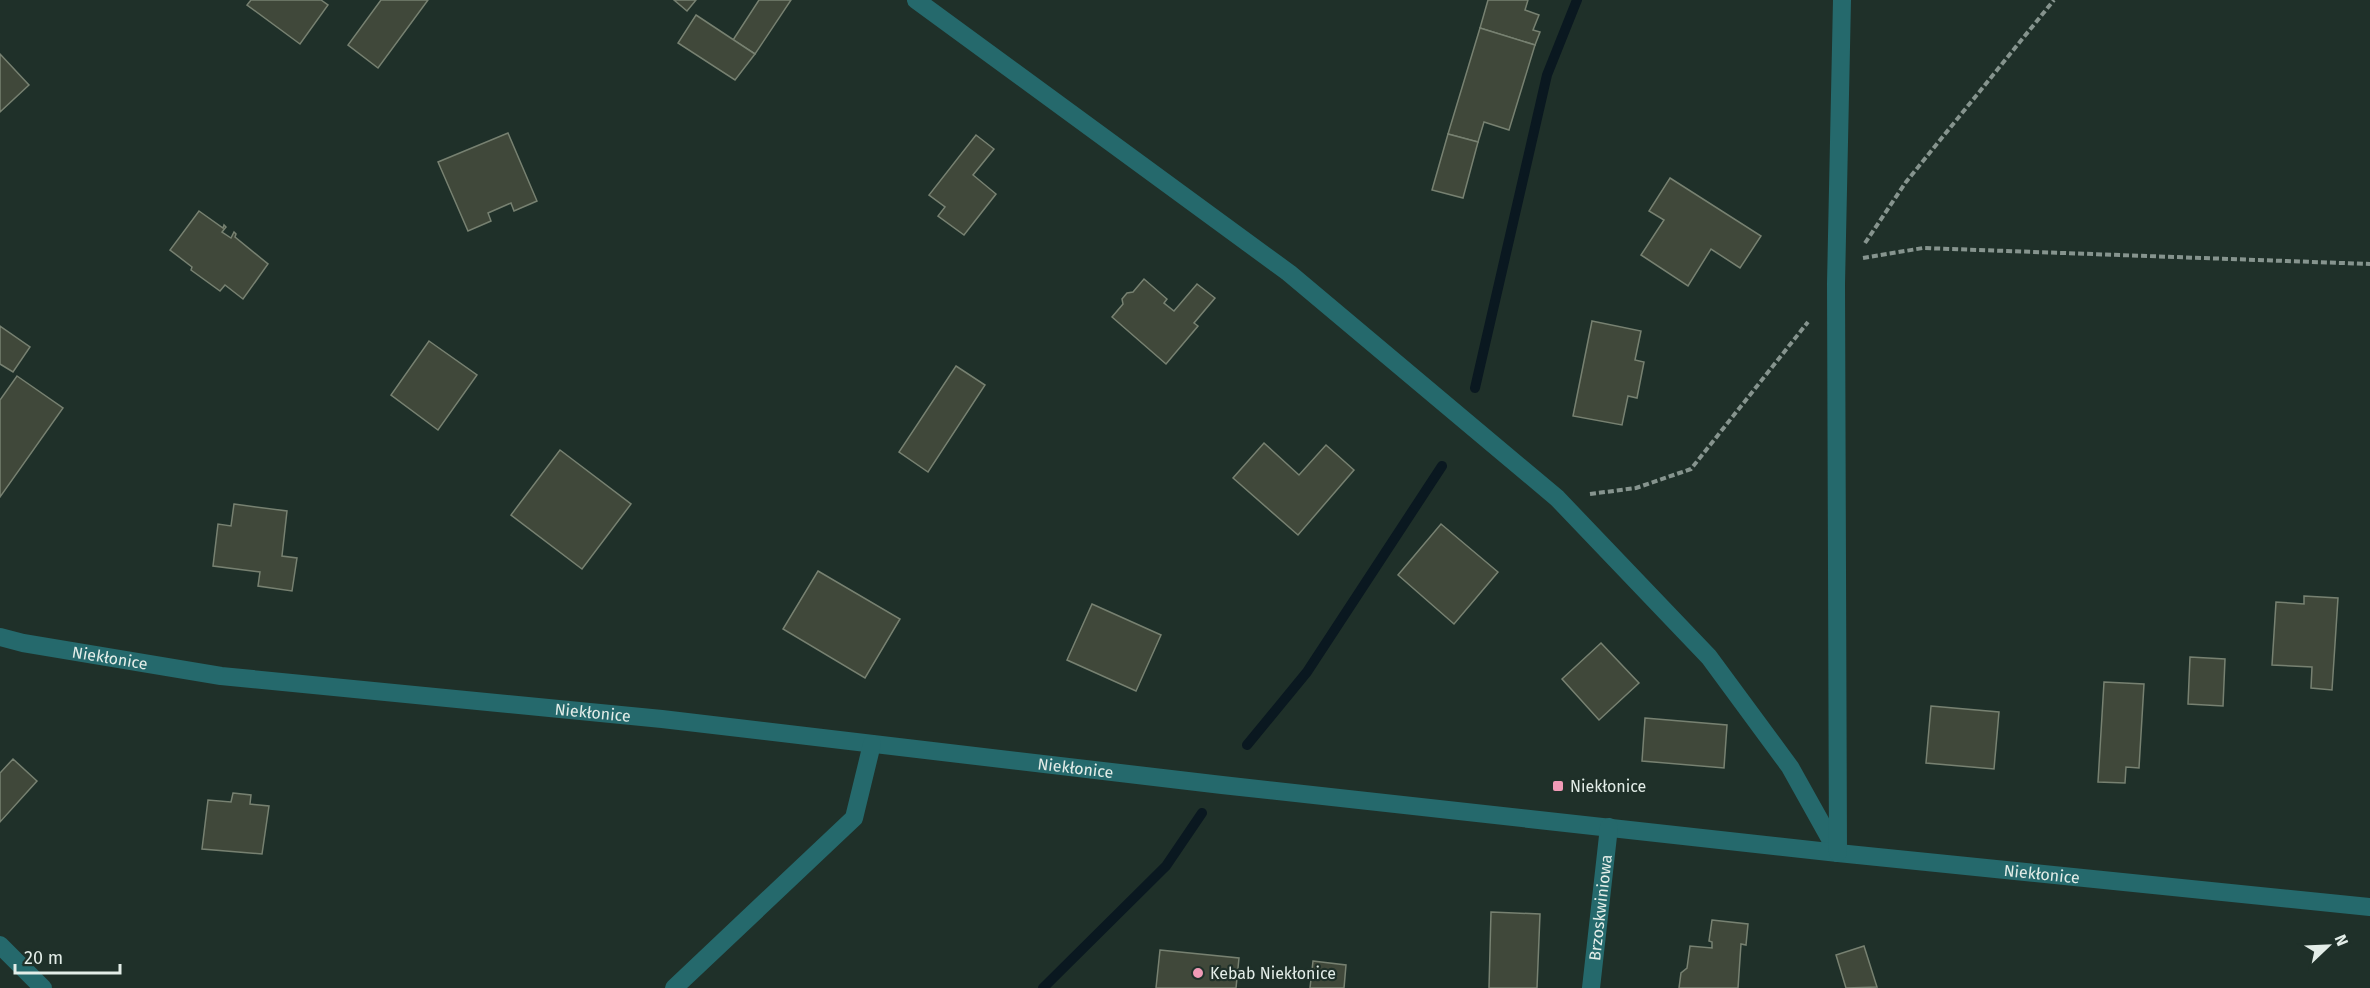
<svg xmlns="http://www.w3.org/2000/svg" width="2370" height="988" viewBox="0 0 2370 988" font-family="'Fira Sans',sans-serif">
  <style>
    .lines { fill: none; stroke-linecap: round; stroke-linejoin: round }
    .stream { stroke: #0a1820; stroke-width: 10 }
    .building { fill: #40483a; stroke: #778171; stroke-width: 1.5 }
    .path { stroke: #86948e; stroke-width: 4; stroke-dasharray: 6 3; stroke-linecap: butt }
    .minor { stroke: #25696c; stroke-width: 18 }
    .poi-dot { fill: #f09ab6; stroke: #1f3029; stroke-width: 2 }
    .labels { text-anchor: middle; stroke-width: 4.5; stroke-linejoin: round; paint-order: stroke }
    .street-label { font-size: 16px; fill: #e3ede8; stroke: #1f3029 }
    .poi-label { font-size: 16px; fill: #e3ede8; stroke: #1f3029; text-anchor: start }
  </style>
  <rect width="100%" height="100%" fill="#1f3029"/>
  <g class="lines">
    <g class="stream">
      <polyline points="1475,388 1547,75 1577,0"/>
      <polyline points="1247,745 1307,672 1442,466"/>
      <polyline points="1043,988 1166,866 1202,813"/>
    </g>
  </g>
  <g class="building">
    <polygon points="251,0 321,0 328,5 300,44 247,5"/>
    <polygon points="381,0 428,0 378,68 348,45"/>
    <polygon points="674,0 696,0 687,11"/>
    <polygon points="759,0 791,0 755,54 733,40"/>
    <polygon points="1488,0 1528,0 1525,10 1539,15 1533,30 1540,32 1535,45 1480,28"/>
    <polygon points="696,15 755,54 735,80 678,43"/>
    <polygon points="1480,28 1535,45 1509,130 1484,122 1478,142 1448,134"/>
    <polygon points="0,54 29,85 0,112"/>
    <polygon points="508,133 537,201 514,211 511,203 488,213 491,221 468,231 438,162"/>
    <polygon points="1448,134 1478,142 1463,198 1432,190"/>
    <polygon points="976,135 994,149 973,175 996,194 964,235 938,216 945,207 929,195"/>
    <polygon points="1670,178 1761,236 1740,268 1711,249 1688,286 1641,255 1664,220 1649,211"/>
    <polygon points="199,211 223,228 224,225 226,227 222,232 231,238 234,232 236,234 235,237 268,264 243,299 225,285 220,291 191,270 192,267 170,250"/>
    <polygon points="1144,279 1167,299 1164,303 1174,311 1197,284 1215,298 1194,323 1198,326 1166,364 1112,317 1123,304 1122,299 1127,293 1133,292"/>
    <polygon points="1592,321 1641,331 1635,360 1644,362 1637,398 1628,396 1622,425 1573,416"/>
    <polygon points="0,326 30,347 13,372 0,364"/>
    <polygon points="429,341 477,375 438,430 391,395"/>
    <polygon points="956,366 985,385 928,472 899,452"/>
    <polygon points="17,376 63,408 0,497 0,400"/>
    <polygon points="1264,443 1299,475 1326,445 1354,470 1298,535 1233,478"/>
    <polygon points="560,450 631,504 582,569 511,515"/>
    <polygon points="234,504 287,511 282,556 297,558 292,591 258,586 260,572 213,566 218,524 231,526"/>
    <polygon points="1441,524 1498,572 1454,624 1398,575"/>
    <polygon points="818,571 900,619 865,678 783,629"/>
    <polygon points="2304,596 2338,598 2332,690 2311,688 2312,667 2272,665 2276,602 2304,604"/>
    <polygon points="1092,604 1161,635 1136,691 1067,660"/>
    <polygon points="1601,643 1639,683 1599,720 1562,679"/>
    <polygon points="2190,657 2225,659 2223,706 2188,704"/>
    <polygon points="2104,682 2144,684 2139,768 2126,767 2125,783 2098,782"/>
    <polygon points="1931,706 1999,712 1994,769 1926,763"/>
    <polygon points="1645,718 1727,725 1724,768 1642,761"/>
    <polygon points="13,759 37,781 0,822 0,773"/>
    <polygon points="233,793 251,795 250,804 269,806 262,854 202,849 208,800 231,802"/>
    <polygon points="1491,912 1540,914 1537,988 1489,988"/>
    <polygon points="1712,920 1748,924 1746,945 1741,944 1738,988 1679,988 1681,973 1687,968 1690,946 1712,948 1712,942 1709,941"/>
    <polygon points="1864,946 1877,987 1846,988 1836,955"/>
    <polygon points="1160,950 1239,958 1236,988 1156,988"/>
    <polygon points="1313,961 1346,965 1344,988 1310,988"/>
  </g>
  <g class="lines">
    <g class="path">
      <polyline points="1865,243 1906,182 2054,0"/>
      <polyline points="1863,258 1923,248 2370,264"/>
      <polyline points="1590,494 1636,488 1691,469 1808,322"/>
    </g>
    <g class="minor">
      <polyline points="916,0 1289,273 1557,498 1709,657 1790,767 1838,853"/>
      <path id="s1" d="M0,637l23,6 198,33 441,43 560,66 616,68 532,54"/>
      <polyline points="1838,853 1836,284 1842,0"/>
      <polyline points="0,945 43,988"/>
      <polyline points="674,988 854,818 872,744"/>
      <path id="s2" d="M1591,988l18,-161"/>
    </g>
  </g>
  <g class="poi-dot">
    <rect x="1552" y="780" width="12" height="12" rx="3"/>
    <circle cx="1198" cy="973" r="6"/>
  </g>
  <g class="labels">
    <g class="street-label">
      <text dy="6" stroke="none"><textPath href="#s1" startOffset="112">Niekłonice</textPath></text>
      <text dy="6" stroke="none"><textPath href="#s1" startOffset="598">Niekłonice</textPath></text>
      <text dy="6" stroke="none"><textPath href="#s1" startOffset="1084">Niekłonice</textPath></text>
      <text dy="6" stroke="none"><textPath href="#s1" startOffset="2056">Niekłonice</textPath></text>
      <text dy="6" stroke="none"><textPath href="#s2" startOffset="81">Brzoskwiniowa</textPath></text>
    </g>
    <g class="poi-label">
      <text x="1570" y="792">Niekłonice</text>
      <text x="1210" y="979">Kebab Niekłonice</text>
    </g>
  </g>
  <g transform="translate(2328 946) rotate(67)" stroke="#1f3029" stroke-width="4.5" paint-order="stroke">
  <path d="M0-4.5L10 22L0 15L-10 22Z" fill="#e3ede8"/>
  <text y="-9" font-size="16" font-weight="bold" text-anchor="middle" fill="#e3ede8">N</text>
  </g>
  <path d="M15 964v9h105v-9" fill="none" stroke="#e3ede8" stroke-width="3"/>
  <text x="24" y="964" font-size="18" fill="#e3ede8" stroke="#1f3029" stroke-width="4.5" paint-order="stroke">20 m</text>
</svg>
